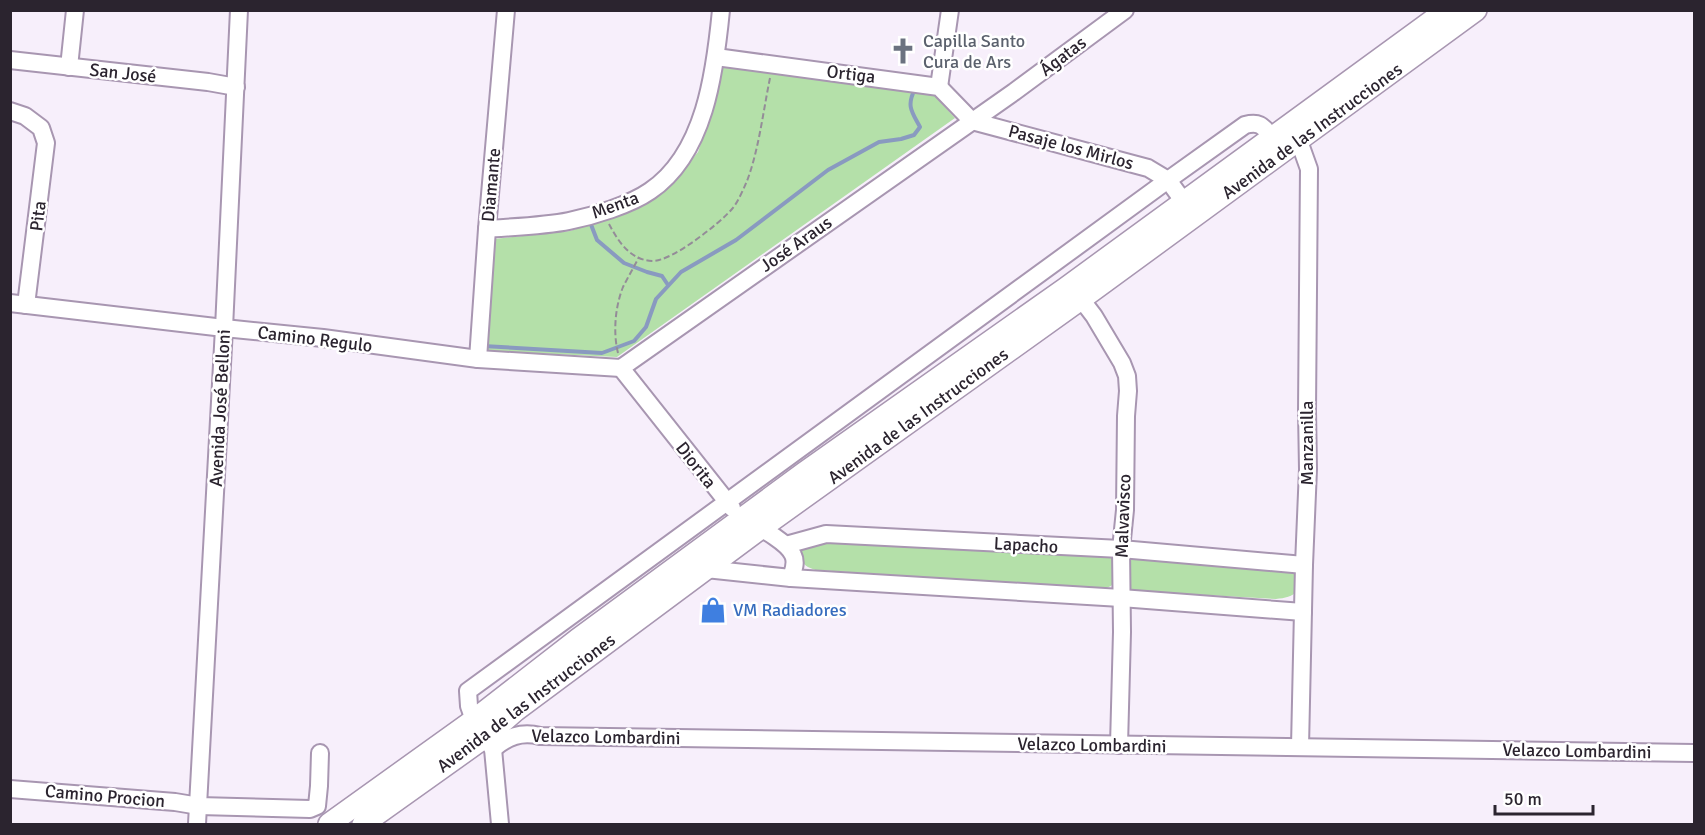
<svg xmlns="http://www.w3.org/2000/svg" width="1705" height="835" viewBox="0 0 1705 835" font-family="Signika,sans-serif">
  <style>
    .green { fill: #b4e0a9 }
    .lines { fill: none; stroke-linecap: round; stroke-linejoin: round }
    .stream { stroke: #899ac0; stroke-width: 4 }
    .minor-casing { stroke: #a896b1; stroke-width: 20 }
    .major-casing { stroke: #a896b1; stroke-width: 24 }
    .path { stroke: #948c98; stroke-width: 2; stroke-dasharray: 6 3; stroke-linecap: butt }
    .minor { stroke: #fff; stroke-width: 16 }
    .major { stroke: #fff; stroke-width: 21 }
    .labels { text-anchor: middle; stroke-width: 5; stroke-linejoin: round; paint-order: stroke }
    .worship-label { font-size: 18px; fill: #5b616d; stroke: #fff; text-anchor: start }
    .street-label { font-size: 18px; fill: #2b242f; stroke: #fff }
    .shop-label { font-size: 18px; fill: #366cbe; stroke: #fff; text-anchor: start }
  </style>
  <rect width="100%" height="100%" fill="#f7effb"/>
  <g class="green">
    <polygon points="722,65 933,94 955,118 617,357 487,351 494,239 570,231 637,208 673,182 698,152 711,113"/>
    <path d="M823,539l282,14 9,4 1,24 -4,5 -7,3 -286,-19c-14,-2 -21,-10 -15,-23z"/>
    <path d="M1132,556l164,11 2,23c-6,7 -13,8 -22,9l-142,-8 -6,-5 1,-28z"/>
  </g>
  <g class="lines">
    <g class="stream">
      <polyline points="590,222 597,240 624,263 647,272 662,276 668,285"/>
      <path d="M483,346l119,7 32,-12 12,-14 10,-28 25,-27 55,-32 92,-70 51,-28 22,-3 13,-4 6,-8c-8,-15 -14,-21 -5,-38"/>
    </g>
    <g class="minor-casing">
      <g id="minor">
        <polyline points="716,57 939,87 972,121"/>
        <polyline points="10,60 208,82 236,87"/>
        <polyline points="69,67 75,10"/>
        <polyline points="939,87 950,10"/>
        <polyline points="10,111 25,116 41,128 46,143 26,305"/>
        <polyline points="972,121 1148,168 1168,180 1184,202"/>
        <polyline points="1299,141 1309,169 1307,411 1308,469 1304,565 1300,747"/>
        <path d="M487,229c25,-2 58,-3 82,-8 24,-5 61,-16 81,-30 55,-37 65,-119 71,-181"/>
        <polyline points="1081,299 1094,316 1122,363 1127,376 1128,391 1126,416 1125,510 1121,549 1122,632 1119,745"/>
        <polyline points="10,303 224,328 323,338 478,359 621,368"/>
        <polyline points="478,359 487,229 506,10"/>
        <polyline points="621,368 1014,92 1125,10"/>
        <polyline points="621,368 732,508"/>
        <path d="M752,524c11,5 36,19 41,31 4,8 0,16 -2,23"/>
        <polyline points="786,545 826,534 1121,549 1304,565"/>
        <polyline points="706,569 791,578 1121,598 1303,612"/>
        <path d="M493,749c14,-12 28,-18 47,-13l1154,17"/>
        <polyline points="10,789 175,802 199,806 310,809 317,806 319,786 320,753"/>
        <polyline points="197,824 224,328 239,10"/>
        <path d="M500,824l-7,-75 -19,-29 -5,-14 -1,-15 700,-511 77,-55c16,-4 18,2 28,13"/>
      </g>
    </g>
    <g class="major-casing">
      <g id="major">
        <polyline points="329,824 474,720 577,640 804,473 1066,288 1447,10"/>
        <polyline points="363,824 485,737 516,710 761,528 1081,299 1476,10"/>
      </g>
    </g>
    <g class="path">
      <path d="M609,224c9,17 21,36 43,37 19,1 67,-37 80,-52 6,-7 11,-19 15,-28 12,-32 16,-69 23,-103"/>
      <path d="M618,353c-5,-20 -3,-46 5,-66 5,-10 11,-20 16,-30"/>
    </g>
    <use href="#minor" class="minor"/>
    <use href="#major" class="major"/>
  </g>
  <defs>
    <g id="church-bare" transform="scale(2.07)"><path d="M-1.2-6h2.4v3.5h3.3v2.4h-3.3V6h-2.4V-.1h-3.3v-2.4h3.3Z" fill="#6b7280" stroke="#fff" stroke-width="2.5" paint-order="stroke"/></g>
    <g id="shop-bare" transform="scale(2.07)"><path d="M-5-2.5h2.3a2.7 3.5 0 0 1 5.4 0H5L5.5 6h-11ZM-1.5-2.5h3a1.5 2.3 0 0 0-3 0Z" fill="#3f7fe0" stroke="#fff" stroke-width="2.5" paint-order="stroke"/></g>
  </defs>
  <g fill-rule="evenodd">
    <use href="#church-bare" x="903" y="51"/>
    <use href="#shop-bare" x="713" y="610"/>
  </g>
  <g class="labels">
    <g class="worship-label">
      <text x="923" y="47">Capilla Santo<tspan x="923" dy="21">Cura de Ars</tspan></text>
    </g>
    <g class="street-label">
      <text transform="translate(1063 56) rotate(-37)" y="6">Ágatas</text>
      <text transform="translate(123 73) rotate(6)" y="6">San José</text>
      <text transform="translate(851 74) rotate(7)" y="6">Ortiga</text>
      <text transform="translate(1312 131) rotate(-36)" y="6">Avenida de las Instrucciones</text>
      <text transform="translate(1071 147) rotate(15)" y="6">Pasaje los Mirlos</text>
      <text transform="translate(491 185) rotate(-85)" y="6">Diamante</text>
      <text transform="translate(615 205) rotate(-20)" y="6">Menta</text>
      <text transform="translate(38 216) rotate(-83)" y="6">Pita</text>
      <text transform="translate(796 244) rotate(-35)" y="6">José Araus</text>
      <text transform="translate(315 339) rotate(7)" y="6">Camino Regulo</text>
      <text transform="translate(220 408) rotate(-87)" y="6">Avenida José Belloni</text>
      <text transform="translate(918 416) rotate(-36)" y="6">Avenida de las Instrucciones</text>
      <text transform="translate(1307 443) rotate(-90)" y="6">Manzanilla</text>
      <text transform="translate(696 465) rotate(52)" y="6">Diorita</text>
      <text transform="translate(1123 516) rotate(-88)" y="6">Malvavisco</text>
      <text transform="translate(1026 545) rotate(3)" y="6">Lapacho</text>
      <text transform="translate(526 703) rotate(-37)" y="6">Avenida de las Instrucciones</text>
      <text transform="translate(606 737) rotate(1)" y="6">Velazco Lombardini</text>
      <text transform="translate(1092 745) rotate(1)" y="6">Velazco Lombardini</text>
      <text transform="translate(1577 751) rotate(1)" y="6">Velazco Lombardini</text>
      <text transform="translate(105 796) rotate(5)" y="6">Camino Procion</text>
    </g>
    <g class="shop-label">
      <text x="733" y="616">VM Radiadores</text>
    </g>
  </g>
  <rect width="1705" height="835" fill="none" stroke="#2b242f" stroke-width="24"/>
  <path d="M1495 805v9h98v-9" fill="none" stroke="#2b242f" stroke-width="3"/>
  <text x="1504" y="805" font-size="18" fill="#2b242f" stroke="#ffffff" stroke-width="4.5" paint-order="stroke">50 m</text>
</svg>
